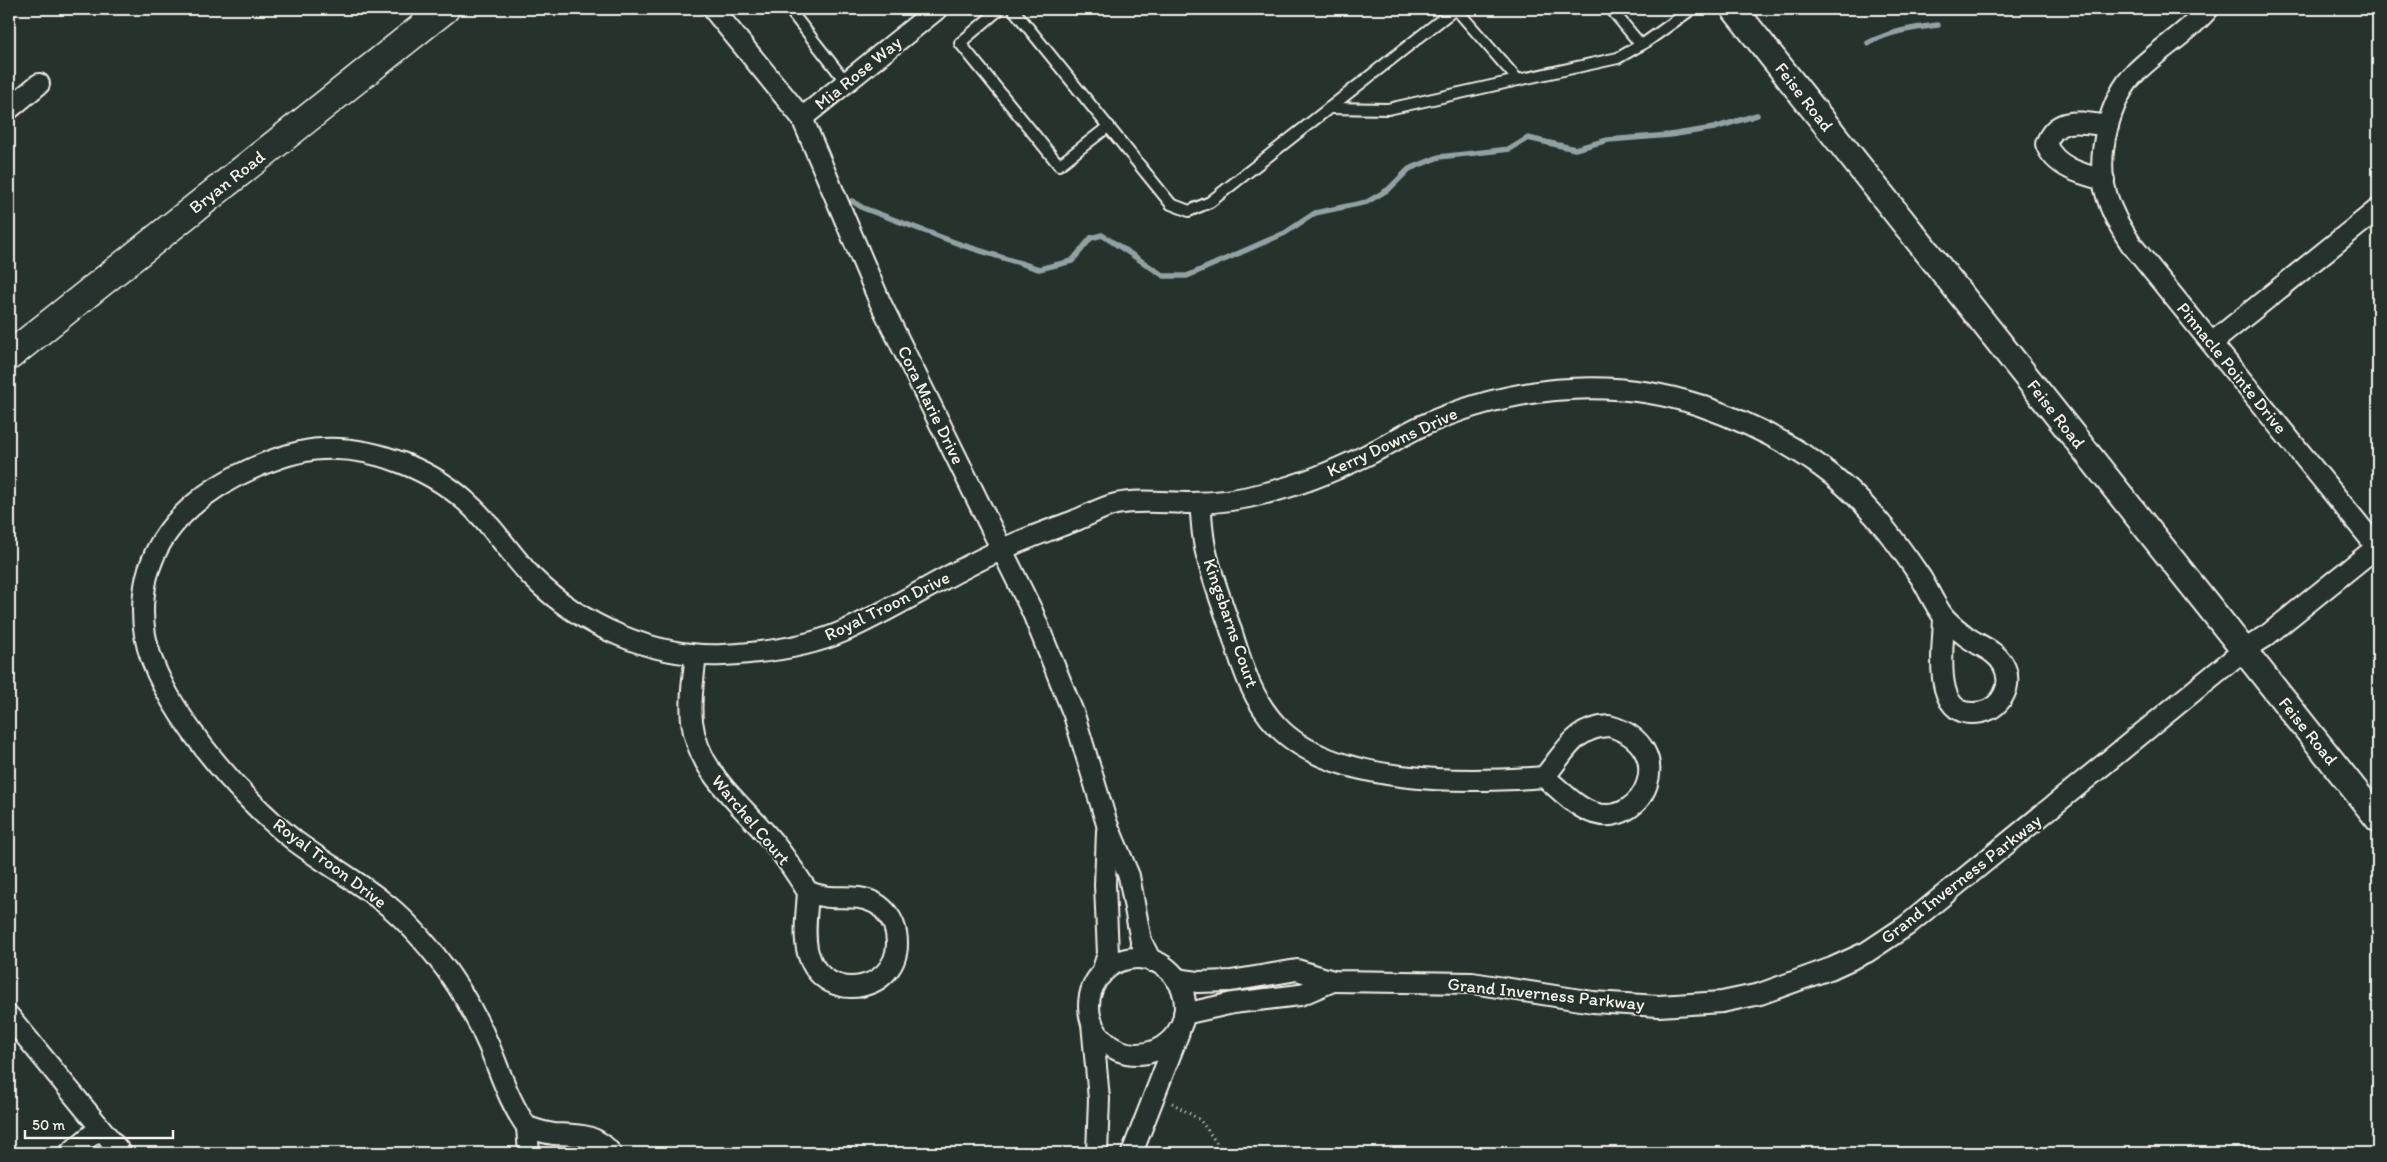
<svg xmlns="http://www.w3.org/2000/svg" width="2387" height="1162" viewBox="0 0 2387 1162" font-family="Itim,sans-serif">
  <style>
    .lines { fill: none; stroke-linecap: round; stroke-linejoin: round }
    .stream { stroke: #92a1a4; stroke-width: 5.5 }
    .service-casing { stroke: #f4f1e8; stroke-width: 14 }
    .minor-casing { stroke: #f4f1e8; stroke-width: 24 }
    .tertiary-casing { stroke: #f4f1e8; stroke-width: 29 }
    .primary-casing { stroke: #f4f1e8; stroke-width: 31 }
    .path { stroke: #f4f1e8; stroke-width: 3; stroke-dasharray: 1 4; stroke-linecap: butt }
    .service { stroke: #26332d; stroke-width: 10 }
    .minor { stroke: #26332d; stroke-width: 20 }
    .tertiary { stroke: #26332d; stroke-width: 25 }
    .primary { stroke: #26332d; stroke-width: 28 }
    .labels { text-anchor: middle; stroke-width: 4; stroke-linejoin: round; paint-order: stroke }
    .street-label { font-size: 18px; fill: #f4f1e8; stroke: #26332d }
  </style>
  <rect width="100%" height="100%" fill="#26332d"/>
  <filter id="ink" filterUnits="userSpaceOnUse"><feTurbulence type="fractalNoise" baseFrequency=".02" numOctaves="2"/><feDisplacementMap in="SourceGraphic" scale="10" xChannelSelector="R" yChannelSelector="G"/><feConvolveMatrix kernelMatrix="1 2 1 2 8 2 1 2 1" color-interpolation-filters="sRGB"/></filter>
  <g filter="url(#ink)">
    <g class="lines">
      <g class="stream">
        <path d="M1868,43c23,-12 45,-15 70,-18"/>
        <polyline points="852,201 863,208 962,245 1039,269 1072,261 1091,238 1102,235 1164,276 1187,276 1285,233 1315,213 1367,202 1389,189 1409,169 1439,157 1510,149 1528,138 1575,149 1608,140 1670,135 1714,128 1757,115"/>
      </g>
      <g class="service-casing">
        <g id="service">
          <polyline points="789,9 846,82"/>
          <polyline points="1000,9 960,43 1059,165 1109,126"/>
          <polyline points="1013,9 1171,204 1189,211 1210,202 1455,9"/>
          <polyline points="1611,9 1641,45"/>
          <polyline points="1518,80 1618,58 1646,42 1692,9"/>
          <polyline points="1329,108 1388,109 1518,80 1456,9"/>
        </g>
      </g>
      <g class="minor-casing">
        <g id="minor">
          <polyline points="713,9 802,118 880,302 1032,611 1074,715 1107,824 1129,876 1141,941 1151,961"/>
          <path d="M2208,9c-20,24 -49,40 -72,63 -26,26 -41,84 -30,121 5,19 14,34 25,51l246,303"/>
          <polyline points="9,109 39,84"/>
          <polyline points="802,118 937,9"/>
          <path d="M2104,180c-23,-6 -49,-13 -58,-36 11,-30 36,-21 62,-18"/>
          <polyline points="2213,342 2378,209"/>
          <path d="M1200,504c2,16 2,33 6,48 6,25 15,49 23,72 12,37 21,74 48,102 56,60 191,57 267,51"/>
          <path d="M696,656c-3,21 -6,43 -4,65 6,53 50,83 81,121 13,16 24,33 35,50"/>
          <path d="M1609,726c72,20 35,103 -15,87 -18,-5 -35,-25 -50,-36 22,-25 29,-49 65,-51z"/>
          <path d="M808,892c7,2 15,5 22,5 15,1 30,-2 45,6 11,6 19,18 21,30 11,58 -72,76 -88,20 -5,-18 -1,-42 0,-61z"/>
          <circle cx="1137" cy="1006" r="48"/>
          <polyline points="1101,975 1108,954 1105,885 1107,831"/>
          <polyline points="1176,979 1198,982 1231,981 1297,970 1333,981 1472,983 1593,1002 1659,1006 1722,1002 1760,994 1832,968 1867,952 1906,926 2244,650 2265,637 2378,546"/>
          <polyline points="1184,1014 1233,1003 1300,995 1333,981"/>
          <polyline points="9,1016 121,1153"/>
          <polyline points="1092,1023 1099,1099 1097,1153"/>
          <path d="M527,1127c-18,-25 -26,-53 -38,-81 -14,-33 -32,-64 -54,-91 -16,-20 -33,-39 -53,-54 -28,-22 -59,-39 -87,-60 -54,-42 -138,-137 -150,-206 -4,-23 -2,-53 7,-74 16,-42 58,-74 97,-91 22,-10 49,-20 73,-21 53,-3 114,22 151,59 22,21 38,47 59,69 49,49 122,81 191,78 40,-2 82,-7 119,-23 55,-24 106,-59 161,-83 23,-11 47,-19 71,-28 13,-5 28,-14 42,-17 23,-5 51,-1 75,-1 25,0 52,-4 75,-10 34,-8 68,-22 99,-37 19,-9 36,-20 54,-29 87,-40 188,-52 280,-22 43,15 84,34 121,61 42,30 73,70 101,112 8,13 14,28 23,39 7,8 15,14 23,20 12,9 28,13 36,27 11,19 0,43 -21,48 -53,11 -38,-67 -38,-95"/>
          <polyline points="70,1153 100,1128"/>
          <path d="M529,1153l-2,-26c9,3 18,6 27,7 23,1 41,-1 57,19"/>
          <polyline points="1132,1153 1179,1032"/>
        </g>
      </g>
      <g class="tertiary-casing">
        <polyline id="tertiary" points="1734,9 2378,819"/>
      </g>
      <g class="primary-casing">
        <polyline id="primary" points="9,356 445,9"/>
      </g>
      <polyline class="path" points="1172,1103 1200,1120 1224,1153"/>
      <use href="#service" class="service"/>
      <use href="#minor" class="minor"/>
      <use href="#tertiary" class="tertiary"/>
      <use href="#primary" class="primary"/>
    </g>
  </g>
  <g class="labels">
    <g class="street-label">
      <text transform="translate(858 73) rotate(-39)" y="6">Mia Rose Way</text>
      <text transform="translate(1804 97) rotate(52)" y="6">Feise Road</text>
      <text transform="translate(227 182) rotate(-38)" y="6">Bryan Road</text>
      <text transform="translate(2232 368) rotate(51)" y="6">Pinnacle Pointe Drive</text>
      <text transform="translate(931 405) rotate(64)" y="6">Cora Marie Drive</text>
      <text transform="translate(2056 414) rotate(52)" y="6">Feise Road</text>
      <text transform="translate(1392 442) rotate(-25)" y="6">Kerry Downs Drive</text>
      <text transform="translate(887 606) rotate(-26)" y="6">Royal Troon Drive</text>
      <text transform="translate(1231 623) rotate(71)" y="6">Kingsbarns Court</text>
      <text transform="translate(2308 731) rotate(51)" y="6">Feise Road</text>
      <text transform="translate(751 820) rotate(50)" y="6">Warchel Court</text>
      <text transform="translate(330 863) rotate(37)" y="6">Royal Troon Drive</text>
      <text transform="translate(1961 879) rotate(-38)" y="6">Grand Inverness Parkway</text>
      <text transform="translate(1546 994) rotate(6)" y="6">Grand Inverness Parkway</text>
    </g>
  </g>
  <rect width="2387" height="1162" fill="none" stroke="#26332d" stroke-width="30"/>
  <rect x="15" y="15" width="2357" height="1132" fill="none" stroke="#f4f1e8" stroke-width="2" filter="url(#ink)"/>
  <path d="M25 1130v8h148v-8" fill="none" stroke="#f4f1e8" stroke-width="2.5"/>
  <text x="32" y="1130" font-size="15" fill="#f4f1e8" stroke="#26332d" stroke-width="4" paint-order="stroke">50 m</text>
</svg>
